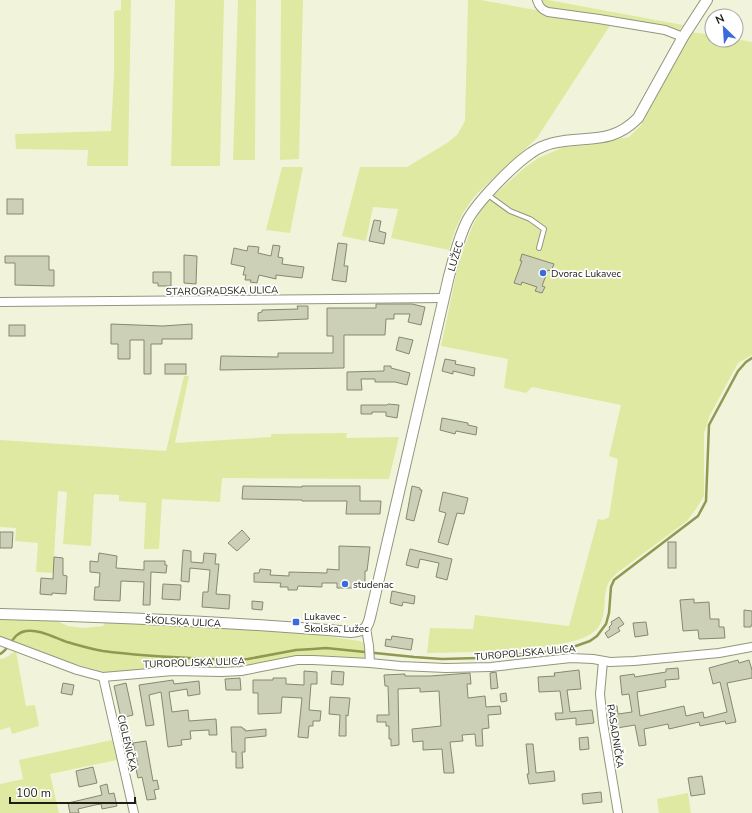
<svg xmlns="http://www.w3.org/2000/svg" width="752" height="813" viewBox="0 0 752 813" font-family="'Nunito Sans',sans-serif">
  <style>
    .green { fill: #e0e9a2 }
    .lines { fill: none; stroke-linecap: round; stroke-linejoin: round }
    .stream { stroke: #919851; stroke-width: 2.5 }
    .building { fill: #ccd0b6; stroke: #868971 }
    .service-casing { stroke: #92967e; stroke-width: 6 }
    .minor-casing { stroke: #92967e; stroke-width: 10 }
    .tertiary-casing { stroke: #92967e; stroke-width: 12 }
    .service { stroke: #fff; stroke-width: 4 }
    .minor { stroke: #fff; stroke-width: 8 }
    .tertiary { stroke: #fff; stroke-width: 10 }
    .poi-dot { fill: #3a6adb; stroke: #fff; stroke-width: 1.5 }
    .labels { text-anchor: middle; stroke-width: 3.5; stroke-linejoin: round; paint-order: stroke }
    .street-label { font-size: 10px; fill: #1d1e15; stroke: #fff }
    .poi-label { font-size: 10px; fill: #1d1e15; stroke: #fff; text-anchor: start }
  </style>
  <rect width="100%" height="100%" fill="#f1f4db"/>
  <g class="green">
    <polygon points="121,0 131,0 128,166 87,166 88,150 16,149 15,134 111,131 114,73 114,11 121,10"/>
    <polygon points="175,0 224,0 220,166 171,166"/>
    <polygon points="238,0 256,0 255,160 233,160"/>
    <polygon points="281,0 303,0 299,159 280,160"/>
    <polygon points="468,0 481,0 611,24 537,138 489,182 474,197 463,213 455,230 449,250 391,238 398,209 373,207 366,241 342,236 360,167 407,167 447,143 457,135 465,121"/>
    <polygon points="542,0 548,0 683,25 679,31 547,9 542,6"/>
    <path d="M691,32l21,3v5l24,-1 16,3v313l-14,8 -28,52 -6,18v63l-8,13 -9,12 -70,52c-2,2 -6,6 -8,9 -8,14 0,32 -12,47 -20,24 -136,23 -170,24l3,-25 43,1 2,-14 94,11 29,-107 5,1 6,-3 9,-58 -9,-3 12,-51 -89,-18 -6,6 -22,-5 4,-29 -67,-13 18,-85 13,-34 11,-22 39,-35 16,-12 26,-11 25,-2 40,-8 12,-12z"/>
    <polygon points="282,167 303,167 290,233 266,230"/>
    <polygon points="184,376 189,376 175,443 271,437 271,434 347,433 346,438 399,437 389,479 222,478 220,502 162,499 159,549 144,549 146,503 119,501 119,495 94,494 91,546 63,544 67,492 58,491 53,573 36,572 38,543 15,541 16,528 0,527 0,440 166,451"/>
    <path d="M0,618l52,1 16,7 15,2 20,-2 3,-6c85,5 170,8 254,21l6,3 -2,16 -40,-3 -89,12 -41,-2 -87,6 -59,-17 -48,-19z"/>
    <polygon points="16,651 26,706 35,705 39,726 12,734 10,727 0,730 0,659 5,658"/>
    <polygon points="112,740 117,760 50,774 59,813 0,813 0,784 23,779 19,760"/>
    <polygon points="688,793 691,813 659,813 657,799"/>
  </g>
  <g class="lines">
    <path class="stream" d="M0,654c11,-6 12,-21 26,-23 14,-2 29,7 41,11 11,3 24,7 36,9 43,6 87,7 130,9l15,-1 48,-9 17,-1 13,-1 88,9 28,2 37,-1 73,-7 21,-4 17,-6 7,-5 9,-12 3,-11 2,-26 3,-7 84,-64 8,-15 3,-76 29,-54 8,-9 6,-4"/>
  </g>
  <g class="building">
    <rect x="7" y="199" width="16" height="15"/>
    <polygon points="374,220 381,221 379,231 386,233 384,244 369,241"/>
    <polygon points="338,243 347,244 344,266 348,266 346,282 332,280"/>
    <polygon points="273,245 280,246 278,257 283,258 282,264 304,267 302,278 276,275 276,279 259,275 257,283 250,282 251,280 245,280 246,275 243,275 245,267 231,264 234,248 247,251 248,246 259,247 258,253 271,256"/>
    <polygon points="522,254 554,264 551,271 548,270 542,286 545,287 542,293 535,291 537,287 522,282 521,285 514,283 522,261 520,261"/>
    <polygon points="184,255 197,256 196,284 184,283"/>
    <polygon points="5,256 49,256 49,270 54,270 54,286 15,285 15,263 5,263"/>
    <polygon points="153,272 171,272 171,286 158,286 158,283 153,283"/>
    <polygon points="376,304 412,304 425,307 421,325 408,322 410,314 394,314 394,319 386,319 385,335 344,335 344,368 220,370 221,356 278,357 278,353 333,353 333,336 327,336 327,308 376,308"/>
    <polygon points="297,306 308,306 308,319 258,321 258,313 262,312 262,310 298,309"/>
    <polygon points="111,324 163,326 192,324 192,339 162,339 162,344 151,344 151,374 144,374 144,340 130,340 130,359 118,359 118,344 111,344"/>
    <rect x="9" y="325" width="16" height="11"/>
    <polygon points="399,337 413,340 409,354 396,350"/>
    <polygon points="445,359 456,361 455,364 475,368 474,376 453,371 453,374 442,371"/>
    <rect x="165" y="364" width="21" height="10"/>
    <polygon points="384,366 391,366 391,368 410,373 407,385 395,382 375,382 375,379 361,379 362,390 347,390 347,372 384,371"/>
    <polygon points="388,404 399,405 397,418 386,416 386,412 372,412 372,414 361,414 361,405 387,405"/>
    <polygon points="442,418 468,423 468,425 477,427 476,435 456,431 455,434 440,430"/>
    <polygon points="243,486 302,487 302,486 360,486 360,501 381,501 380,514 346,514 347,501 302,501 302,500 242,499"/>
    <polygon points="412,486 420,488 420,490 422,490 414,521 406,519"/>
    <polygon points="443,492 468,498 464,514 457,513 448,545 438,542 446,513 439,511"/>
    <polygon points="242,530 250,539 237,551 228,543"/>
    <polygon points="0,532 13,532 12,548 0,548"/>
    <rect x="668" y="542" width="8" height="26"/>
    <polygon points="339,546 370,547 367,571 365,571 365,586 353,585 353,588 337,588 337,583 322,583 322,587 298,586 297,590 288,590 288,587 280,587 281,583 254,582 254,573 259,573 260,569 271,570 270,575 289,576 289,572 327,573 327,569 339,570"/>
    <polygon points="410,549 452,559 447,580 436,577 439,563 420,559 418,568 406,565"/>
    <polygon points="183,550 191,551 191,562 203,563 204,553 216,554 215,564 219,564 216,594 230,595 229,609 202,607 203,592 208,592 210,570 190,568 189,582 181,581"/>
    <polygon points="99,553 117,556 116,568 144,570 144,561 165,561 165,565 167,565 166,573 151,572 150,605 143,605 144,582 121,581 120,601 94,600 95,587 99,587 100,573 90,572 90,561 98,562"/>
    <polygon points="54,557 63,558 63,575 67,576 66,594 52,593 52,595 40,594 41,578 53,579"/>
    <polygon points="163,584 181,585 180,600 162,599"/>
    <polygon points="392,591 415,596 414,604 403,602 402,606 390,603"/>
    <polygon points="694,599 694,603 709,602 710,619 719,619 719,627 724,627 725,638 699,639 698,630 683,631 680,600"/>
    <polygon points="252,601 263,602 262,610 252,609"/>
    <polygon points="744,610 752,611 752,625 751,625 751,627 744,627"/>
    <polygon points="619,617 624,624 618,628 620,631 608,638 605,633 610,629 609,627 612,624 611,622"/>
    <polygon points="646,622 648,635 635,637 633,623"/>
    <polygon points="392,636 413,639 411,650 385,646 386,639 391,640"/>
    <polygon points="738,660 739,663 749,660 752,670 752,678 727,683 736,722 726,724 725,721 700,726 699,722 669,729 668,724 644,729 646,745 639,746 635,725 617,728 616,724 613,724 610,707 617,706 618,714 632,712 629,694 622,695 620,676 634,674 635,677 666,672 666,669 678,668 679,679 665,680 666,687 637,692 640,716 684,706 686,716 703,712 704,718 727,712 720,682 713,684 709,668"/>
    <polygon points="579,670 581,689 567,690 570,712 592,710 594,723 576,725 576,718 556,720 555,713 563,713 560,691 539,692 538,677 555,676 554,673"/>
    <polygon points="304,671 317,672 317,684 311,684 309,710 321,711 320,721 313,721 313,726 309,726 308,738 298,737 302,698 282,697 281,713 258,714 258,693 253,693 253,680 273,680 273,678 286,678 286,684 304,685"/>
    <polygon points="332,671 344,672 343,685 331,684"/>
    <polygon points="496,672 498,688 491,689 490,673"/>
    <polygon points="470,673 471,684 467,684 468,698 485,696 486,707 500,706 501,714 488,715 489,728 482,729 483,746 476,746 475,734 462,735 463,741 450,742 454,773 444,773 442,749 423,750 423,741 413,742 412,729 441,726 439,691 420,692 420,688 398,689 399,745 391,746 391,739 389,739 389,726 386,726 386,722 377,722 377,715 389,715 388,686 385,686 384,675 405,674 405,676 430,676"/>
    <polygon points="240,678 241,690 226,690 225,679"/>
    <polygon points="173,680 174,684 199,681 200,694 188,696 187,689 169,692 172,712 188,710 189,721 216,719 217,735 209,735 209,730 190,731 191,739 181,740 182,745 168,747 161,692 149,695 154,725 146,726 139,685"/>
    <polygon points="63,683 74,685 72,695 61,693"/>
    <polygon points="126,683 133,715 121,718 114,686"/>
    <polygon points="506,693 507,701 501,702 500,694"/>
    <polygon points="330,697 350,698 348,716 346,715 346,736 339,736 340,715 329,714"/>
    <polygon points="231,727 242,727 243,729 245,729 245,731 266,729 266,736 245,738 245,752 242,752 243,768 236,768 236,752 232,752"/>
    <polygon points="588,737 589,749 580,750 579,738"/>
    <polygon points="132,740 133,749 127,750 125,741"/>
    <polygon points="146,741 153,781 157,780 159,789 154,790 156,799 147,800 142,777 138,778 135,765 138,765 133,743"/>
    <polygon points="526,744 533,744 536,773 554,771 555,781 529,784 527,774 529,774"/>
    <polygon points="93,767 97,783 79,787 76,771"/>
    <polygon points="702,776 705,794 691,796 688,778"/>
    <polygon points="107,784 109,794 114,793 117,806 102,809 101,804 95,805 78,809 79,813 70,813 68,803 102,795 100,786"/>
    <polygon points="601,792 602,802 583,804 582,794"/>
  </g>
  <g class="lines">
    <g class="service-casing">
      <polyline id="service" points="488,195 510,211 530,219 544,229 539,248"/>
    </g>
    <g class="minor-casing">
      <g id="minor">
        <path d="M537,0c2,7 5,10 11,12l51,7 66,11 18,7"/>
        <polyline points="0,302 444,298"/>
        <polyline points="366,628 369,646 370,663 400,666 446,668 491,667 571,658 593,659 610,662 634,661 719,653 752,647"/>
        <polyline points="0,641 77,670 103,677 173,671 222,672 241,671 297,660 313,660 370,663"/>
        <polyline points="603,661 600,694 603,723 618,813"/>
        <polyline points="103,677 134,813"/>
      </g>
    </g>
    <g class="tertiary-casing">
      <path id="tertiary" d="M0,614c117,3 234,8 351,18 15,-1 17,-4 20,-19l78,-337c5,-18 9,-37 18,-55 10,-19 46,-56 64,-68 7,-5 14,-8 22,-10 34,-8 57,3 85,-25l45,-81 24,-37"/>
    </g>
    <use href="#service" class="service"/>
    <use href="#minor" class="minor"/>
    <use href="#tertiary" class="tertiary"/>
  </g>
  <g class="poi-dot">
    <circle cx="543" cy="273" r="4"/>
    <circle cx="345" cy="584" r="4"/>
    <rect x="292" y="618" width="8" height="8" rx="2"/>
  </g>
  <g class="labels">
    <g class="street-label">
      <text transform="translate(455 256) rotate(-73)" y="4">LUŽEC</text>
      <text transform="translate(222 290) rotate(-1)" y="4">STAROGRADSKA ULICA</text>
      <text transform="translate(183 621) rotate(3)" y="4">ŠKOLSKA ULICA</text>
      <text transform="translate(525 652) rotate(-5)" y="4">TUROPOLJSKA ULICA</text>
      <text transform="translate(194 662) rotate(-2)" y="4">TUROPOLJSKA ULICA</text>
      <text transform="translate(616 736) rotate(81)" y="4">RASADNIČKA</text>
      <text transform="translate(128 743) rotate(77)" y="4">CIGLENIČKA</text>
    </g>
    <g class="poi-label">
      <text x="551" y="277">Dvorac Lukavec</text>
      <text x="353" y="588">studenac</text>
      <text x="304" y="620">Lukavec -<tspan x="304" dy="12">Školska, Lužec</tspan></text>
    </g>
  </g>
  <g transform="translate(724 28) rotate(335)"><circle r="19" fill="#ffffff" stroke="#a5a5a1"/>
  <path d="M0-3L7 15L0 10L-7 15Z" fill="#3a6adb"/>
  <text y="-6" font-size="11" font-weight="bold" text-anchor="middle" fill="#1d1e15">N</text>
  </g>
  <path d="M10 797v6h125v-6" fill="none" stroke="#1d1e15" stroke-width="2"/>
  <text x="16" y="797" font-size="12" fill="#1d1e15" stroke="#ffffff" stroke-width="3" paint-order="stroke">100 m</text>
</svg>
